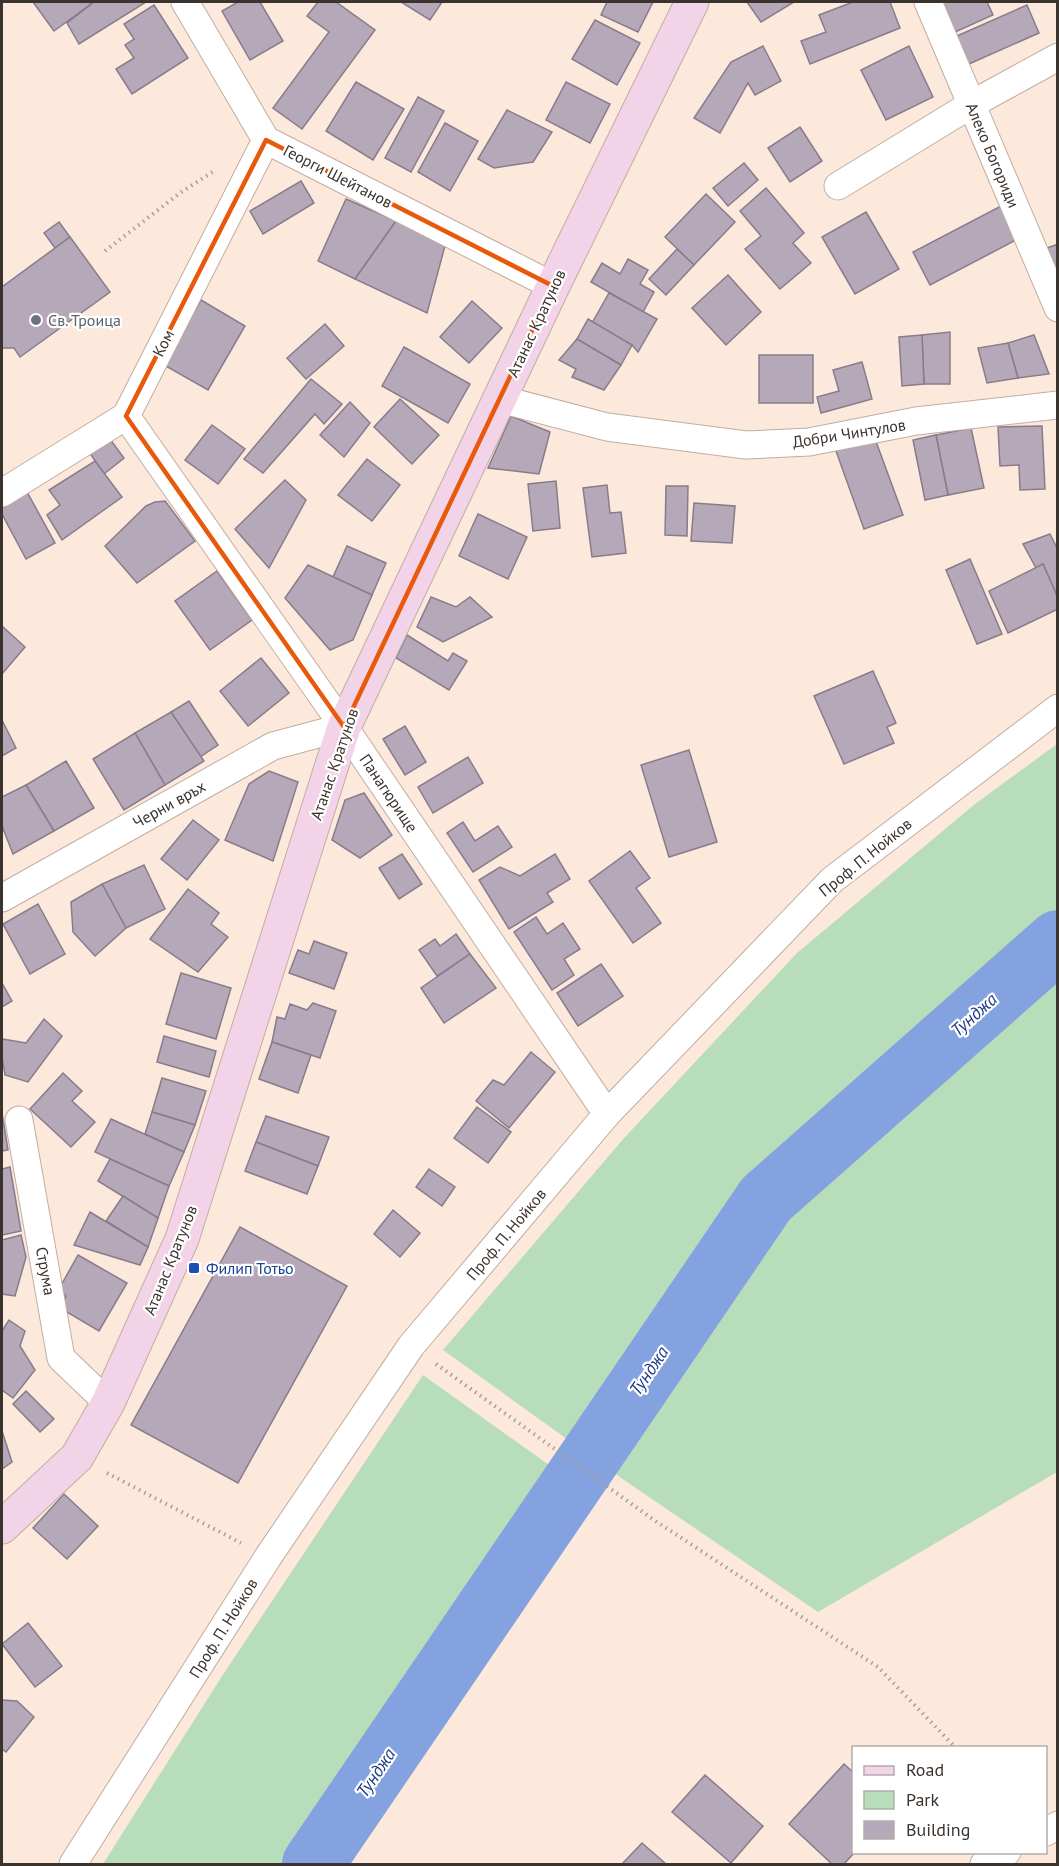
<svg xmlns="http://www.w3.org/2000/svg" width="1059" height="1866" viewBox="0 0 1059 1866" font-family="'PT Sans',sans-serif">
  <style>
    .green { fill: #b7ddba }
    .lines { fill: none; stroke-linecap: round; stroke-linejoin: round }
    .river { stroke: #84a2e0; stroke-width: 62 }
    .building { fill: #b4a8b9; stroke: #887c8c; stroke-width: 1.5 }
    .street-casing { stroke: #c0aea1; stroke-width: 29 }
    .secondary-casing { stroke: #c0aea1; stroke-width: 35 }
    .path { stroke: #ad9e94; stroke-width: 4; stroke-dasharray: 1.5 4.5; stroke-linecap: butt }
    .street { stroke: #fff; stroke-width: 27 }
    .secondary { stroke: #f3d3e8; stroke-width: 33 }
    .marked { fill: none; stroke: #e8590c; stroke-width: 4.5; stroke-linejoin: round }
    .worship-dot { fill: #6b7280; stroke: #fff; stroke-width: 2 }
    .transit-dot { fill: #1a4fb4; stroke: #fff; stroke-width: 2 }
    .labels { text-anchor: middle; stroke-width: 4.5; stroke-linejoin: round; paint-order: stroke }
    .street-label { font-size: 16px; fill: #3b332e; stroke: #fff }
    .worship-label { font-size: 16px; fill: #5b616d; stroke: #fff; text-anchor: start }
    .transit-label { font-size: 16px; fill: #164399; stroke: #fff; text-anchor: start }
    .water-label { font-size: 18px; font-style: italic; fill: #1f3e87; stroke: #fff }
  </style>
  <rect width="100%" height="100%" fill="#fde9dc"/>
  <g class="green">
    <polygon points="1057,744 1057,1472 818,1612 624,1480 443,1350 625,1137 797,953 975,804"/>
    <polygon points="423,1375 591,1495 348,1864 103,1864 224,1673"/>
  </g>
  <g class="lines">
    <polyline class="river" points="313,1864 766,1199 1058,941"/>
  </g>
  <g class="building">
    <polygon points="33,2 89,2 91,4 54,31"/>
    <polygon points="94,2 146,2 79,44 67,23"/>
    <polygon points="238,2 260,2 283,41 250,60 222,11"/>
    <polygon points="318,2 336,2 375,30 302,129 273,108 329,32 307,16"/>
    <polygon points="401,2 442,2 430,20"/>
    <polygon points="607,2 653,2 638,32 601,15"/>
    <polygon points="747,2 794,2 761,22"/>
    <polygon points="853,2 890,2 900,28 810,64 801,41 826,32 819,15"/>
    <polygon points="940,2 987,2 993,15 955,32"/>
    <polygon points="154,5 188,58 132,94 116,69 134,58 125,45 134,39 124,24"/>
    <polygon points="1027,5 1039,33 969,64 957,36"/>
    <polygon points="595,20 640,43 617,85 572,59"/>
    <polygon points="763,46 781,81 755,95 748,83 720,133 694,118 731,62"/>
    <polygon points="909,46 933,97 886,120 861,70"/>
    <polygon points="356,82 404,109 373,160 326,131"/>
    <polygon points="566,82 610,104 590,143 546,120"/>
    <polygon points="418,97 444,111 411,172 385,158"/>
    <polygon points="507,110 552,132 533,162 494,168 478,159"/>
    <polygon points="445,123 478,141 450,191 418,172"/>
    <polygon points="800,127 822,161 790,182 768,148"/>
    <polygon points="744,163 758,180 728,206 713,188"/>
    <polygon points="301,181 314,203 263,234 250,211"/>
    <polygon points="766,188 804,233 793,243 811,263 780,289 745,249 761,236 740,211"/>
    <polygon points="706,194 735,222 694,265 665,237"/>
    <polygon points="346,199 396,221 355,279 318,261"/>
    <polygon points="1001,206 1018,239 930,285 913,252"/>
    <polygon points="866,212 899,269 855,294 822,237"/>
    <polygon points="396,221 446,242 427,313 355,279"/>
    <polygon points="59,222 70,237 55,248 44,233"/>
    <polygon points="70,237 110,292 20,357 14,348 2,348 2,287"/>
    <polygon points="1058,244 1058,274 1047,248"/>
    <polygon points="677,249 694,265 666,295 649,279"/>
    <polygon points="628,259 648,270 640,284 654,292 643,312 591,282 602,263 620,274"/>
    <polygon points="728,275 761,312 726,345 692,308"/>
    <polygon points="609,293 657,319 638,352 632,345 592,323"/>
    <polygon points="201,300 245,326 208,390 164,365"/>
    <polygon points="472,301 502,328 469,363 440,337"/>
    <polygon points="588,319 632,345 621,365 577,339"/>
    <polygon points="325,324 344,346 306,379 287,358"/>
    <polygon points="950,332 950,384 924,384 922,335"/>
    <polygon points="922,335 924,384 902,386 899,337"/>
    <polygon points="1034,335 1049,374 1018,378 1008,343"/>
    <polygon points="577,339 621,365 604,390 572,377 576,369 559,360"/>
    <polygon points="1008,343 1018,378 987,383 978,348"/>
    <polygon points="404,347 470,384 448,423 382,386"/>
    <rect x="759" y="355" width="54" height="48"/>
    <polygon points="862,362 872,399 821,413 817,397 839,391 833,370"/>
    <polygon points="311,379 342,404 324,424 315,414 263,473 244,459"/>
    <polygon points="400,399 439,435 412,464 374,427"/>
    <polygon points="350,402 370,423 344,457 320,435"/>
    <polygon points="511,416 550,432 539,474 488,468"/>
    <polygon points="212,425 245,449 218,484 185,460"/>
    <polygon points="1042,426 1045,489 1020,490 1019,465 1000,466 998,427"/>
    <polygon points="971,428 984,488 948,495 936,435"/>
    <polygon points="107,435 124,458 104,474 87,449"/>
    <polygon points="936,435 948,495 925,500 913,440"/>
    <polygon points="874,436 903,515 864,529 836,451"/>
    <polygon points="367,459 400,485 372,521 338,495"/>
    <polygon points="95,461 122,497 62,540 47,515 60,505 49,490"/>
    <polygon points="285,480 306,500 269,568 235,529"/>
    <polygon points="556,481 560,528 533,531 528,484"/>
    <polygon points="607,485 610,513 621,512 626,553 592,557 583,488"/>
    <polygon points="666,486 688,486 687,536 665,535"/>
    <polygon points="26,490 55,543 26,559 2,514 2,503"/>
    <polygon points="165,501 195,541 137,583 105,546 146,506 155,502"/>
    <polygon points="694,503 735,506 732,543 691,541"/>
    <polygon points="478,514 527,537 508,579 459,556"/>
    <polygon points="1050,534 1058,550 1058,598 1043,564 1036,568 1023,544"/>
    <polygon points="347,546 386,563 372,595 333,577"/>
    <polygon points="970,559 1002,634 977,644 946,570"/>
    <polygon points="1043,564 1058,598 1058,609 1008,633 989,591"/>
    <polygon points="308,565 372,595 353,640 330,650 285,598"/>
    <polygon points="217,571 252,620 210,650 175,601"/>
    <polygon points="431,597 456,607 470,597 492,617 443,642 417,627"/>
    <polygon points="2,626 25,647 2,674"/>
    <polygon points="407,635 448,661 453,653 467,661 449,690 396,658"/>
    <polygon points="261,658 289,693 248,726 220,691"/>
    <polygon points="873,671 896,723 887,727 894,743 844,764 814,696"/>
    <polygon points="189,701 218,745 200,757 171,712"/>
    <polygon points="171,712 204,761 165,785 135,733"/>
    <polygon points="2,720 16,748 2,756"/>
    <polygon points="405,726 426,762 405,775 383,739"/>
    <polygon points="135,733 165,785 124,810 93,759"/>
    <polygon points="689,750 717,842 669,857 641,765"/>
    <polygon points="468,757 483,783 433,813 418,787"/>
    <polygon points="66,761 94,808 54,831 26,785"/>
    <polygon points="269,771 298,782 273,861 225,840 249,784"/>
    <polygon points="26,785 54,831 13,854 2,826 2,797"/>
    <polygon points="364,793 392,835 360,858 332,840 345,800"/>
    <polygon points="193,820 219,840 187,880 161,859"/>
    <polygon points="463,822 475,841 498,826 512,847 473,872 447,833"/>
    <polygon points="630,851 650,878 636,888 661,923 633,943 589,881"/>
    <polygon points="402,854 422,884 399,899 379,868"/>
    <polygon points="555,854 570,879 547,893 553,902 509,929 479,880 500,867 520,876"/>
    <polygon points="144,865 165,909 126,928 102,884"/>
    <polygon points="102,884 126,928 95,956 73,932 71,902"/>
    <polygon points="188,889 219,913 211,924 228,937 198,972 150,939"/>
    <polygon points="38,904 65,954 30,974 3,924"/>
    <polygon points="536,917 547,934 563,923 580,949 564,959 574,975 552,990 514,932"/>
    <polygon points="456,934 470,954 437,976 419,950 435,939 440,946"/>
    <polygon points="314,941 347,953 334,989 289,973 298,950 309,954"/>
    <polygon points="470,954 496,988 444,1023 421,988"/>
    <polygon points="601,964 623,996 578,1026 557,993"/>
    <polygon points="181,973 231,988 216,1039 166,1024"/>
    <polygon points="2,983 12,1001 2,1007"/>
    <polygon points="313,1003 336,1011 320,1058 272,1042 277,1017 285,1019 290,1004 307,1010"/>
    <polygon points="44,1019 62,1036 28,1082 5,1075 2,1057 2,1039 26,1043"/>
    <polygon points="164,1036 216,1051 209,1077 157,1062"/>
    <polygon points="272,1042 311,1055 298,1093 259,1079"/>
    <polygon points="531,1052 555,1072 509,1128 476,1101 493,1080 504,1085"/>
    <polygon points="63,1073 82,1091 72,1101 95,1122 71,1147 30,1109"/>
    <polygon points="162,1078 206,1091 195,1125 152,1112"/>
    <polygon points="477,1107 511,1132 488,1163 454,1138"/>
    <polygon points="152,1112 195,1125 184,1152 145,1134"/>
    <polygon points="2,1113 8,1150 2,1151"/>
    <polygon points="266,1116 329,1137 318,1166 256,1142"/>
    <polygon points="111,1119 184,1152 169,1186 95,1152"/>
    <polygon points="256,1142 318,1166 307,1194 245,1171"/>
    <polygon points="110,1159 169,1186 158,1218 98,1181"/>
    <polygon points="10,1167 21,1231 2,1235 2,1169"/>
    <polygon points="429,1169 455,1187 442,1206 416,1187"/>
    <polygon points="123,1196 158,1218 148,1247 106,1221"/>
    <polygon points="393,1210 420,1233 400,1257 374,1234"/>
    <polygon points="90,1212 148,1247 140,1265 74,1245"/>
    <polygon points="240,1227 347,1286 238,1483 131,1425"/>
    <polygon points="21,1235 26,1257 15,1296 2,1294 2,1240"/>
    <polygon points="78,1255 127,1283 99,1331 60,1308 66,1296 59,1289"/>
    <polygon points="9,1320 25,1331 20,1346 35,1370 13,1398 2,1390 2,1331"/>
    <polygon points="26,1391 54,1419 40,1432 13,1404"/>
    <polygon points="2,1431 12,1462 2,1469"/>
    <polygon points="64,1494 98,1526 67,1559 33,1528"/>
    <polygon points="28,1623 62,1666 35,1687 2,1644"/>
    <polygon points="2,1700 17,1701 34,1717 6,1752 2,1749"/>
    <polygon points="844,1764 854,1773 854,1852 855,1852 844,1864 832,1864 789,1824"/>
    <polygon points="705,1775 763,1826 731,1863 672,1812"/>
    <polygon points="642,1843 666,1864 622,1864"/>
  </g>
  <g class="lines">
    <g class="street-casing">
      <g id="street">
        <polyline points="185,2 266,140 553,286"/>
        <polyline points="928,2 1058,308"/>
        <polyline points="838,186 972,104 1058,57"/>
        <polyline points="500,399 607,427 746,445 809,442 916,421 1058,405"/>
        <polyline points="126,416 344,727 607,1114"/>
        <polyline points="2,493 126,416 266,140"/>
        <polyline points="2,898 273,746 344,727"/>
        <polyline points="19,1120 61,1358 108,1403"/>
        <polyline points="1046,1832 1058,1825"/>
        <polyline points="73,1864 268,1557 411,1346 607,1114 832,880 1058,708"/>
        <polyline points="984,1864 1007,1852"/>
      </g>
    </g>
    <g class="secondary-casing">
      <polyline id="secondary" points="2,1527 77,1457 108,1403 182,1239 344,727 553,286 692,2"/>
    </g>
    <g class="path">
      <polyline points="105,251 180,193 214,171"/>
      <polyline points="436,1364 654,1520 878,1667 956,1748"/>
      <polyline points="107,1473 241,1543"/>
    </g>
    <use href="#street" class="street"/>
    <use href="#secondary" class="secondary"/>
  </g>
  <path class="marked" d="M266,140l287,146 -209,441 -218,-311z"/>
  <circle class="worship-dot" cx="36" cy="320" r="6"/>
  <rect class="transit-dot" x="188" y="1262" width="12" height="12" rx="3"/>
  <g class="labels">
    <g class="street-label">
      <text transform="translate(993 155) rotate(67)" y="6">Алеко Богориди</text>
      <text transform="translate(338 176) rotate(27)" y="6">Георги Шейтанов</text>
      <text transform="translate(536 323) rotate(-65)" y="6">Атанас Кратунов</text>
      <text transform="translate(163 343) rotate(-63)" y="6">Ком</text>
      <text transform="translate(849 433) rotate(-9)" y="6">Добри Чинтулов</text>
      <text transform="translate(334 764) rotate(-71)" y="6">Атанас Кратунов</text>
      <text transform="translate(389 793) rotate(56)" y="6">Панагюрище</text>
      <text transform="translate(169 804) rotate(-29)" y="6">Черни връх</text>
      <text transform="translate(865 857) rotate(-39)" y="6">Проф. П. Нойков</text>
      <text transform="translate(506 1234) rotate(-50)" y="6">Проф. П. Нойков</text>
      <text transform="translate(170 1260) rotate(-68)" y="6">Атанас Кратунов</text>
      <text transform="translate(46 1271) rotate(80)" y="6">Струма</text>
      <text transform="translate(223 1628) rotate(-58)" y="6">Проф. П. Нойков</text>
    </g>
    <g class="worship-label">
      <text x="48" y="326">Св. Троица</text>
    </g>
    <g class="transit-label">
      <text x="206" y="1274">Филип Тотьо</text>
    </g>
    <g class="water-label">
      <text transform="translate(974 1015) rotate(-42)" y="6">Тунджа</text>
      <text transform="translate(649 1371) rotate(-56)" y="6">Тунджа</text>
      <text transform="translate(376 1773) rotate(-56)" y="6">Тунджа</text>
    </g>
  </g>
  <rect width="1059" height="1866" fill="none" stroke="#3b332e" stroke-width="6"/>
  <rect x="852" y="1746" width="195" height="108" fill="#ffffff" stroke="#b1adab" stroke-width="1.5"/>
  <rect x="864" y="1766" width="30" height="9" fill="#f3d3e8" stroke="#b1adab" stroke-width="1.5"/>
  <text x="906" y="1776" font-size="18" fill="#3b332e">Road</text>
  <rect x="864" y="1791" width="30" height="18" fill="#b7ddba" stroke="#b1adab" stroke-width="1.5"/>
  <text x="906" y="1806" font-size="18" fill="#3b332e">Park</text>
  <rect x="864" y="1821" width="30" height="18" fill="#b4a8b9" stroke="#b1adab" stroke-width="1.5"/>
  <text x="906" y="1836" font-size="18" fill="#3b332e">Building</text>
</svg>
